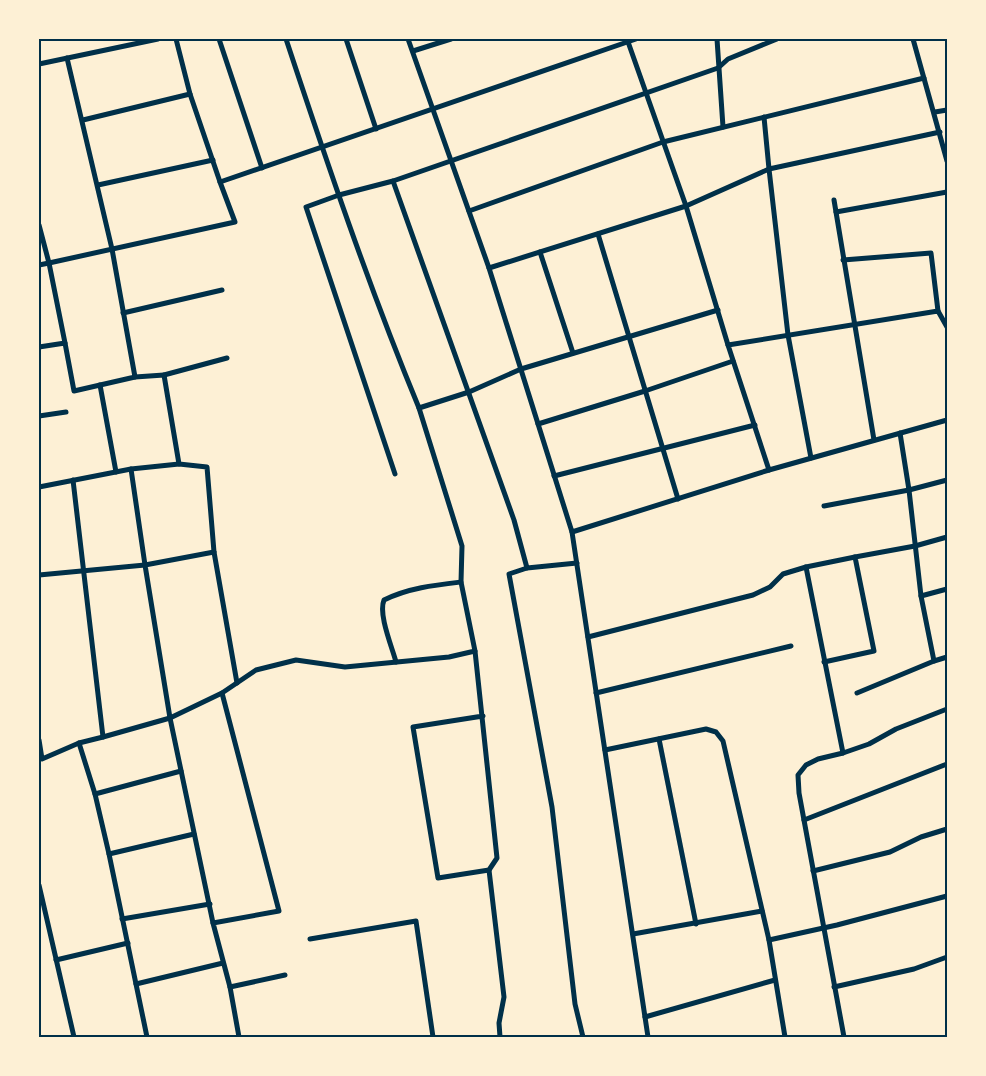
<svg xmlns="http://www.w3.org/2000/svg" width="986" height="1076" viewBox="0 0 986 1076" font-family="'Sofia Sans Condensed',sans-serif">
  <style>
    .lines { fill: none; stroke-linecap: round; stroke-linejoin: round }
    .minor { stroke: #003049; stroke-width: 5 }
    .neatline { fill: none; stroke: #003049; stroke-width: 2 }
  </style>
  <rect width="100%" height="100%" fill="#fdf0d5"/>
  <g class="lines">
    <g class="minor">
      <polyline points="176,39 190,94 220,182 636,39"/>
      <polyline points="219,39 262,168"/>
      <path d="M286,39c41,124 83,248 133,369l50,-16 52,-23 197,-59"/>
      <polyline points="346,39 376,129"/>
      <polyline points="408,39 489,268 572,532 769,470"/>
      <polyline points="627,39 686,206 728,345"/>
      <polyline points="717,39 723,127"/>
      <polyline points="913,39 947,161"/>
      <polyline points="413,51 451,39"/>
      <polyline points="39,64 158,39"/>
      <polyline points="935,112 947,110"/>
      <polyline points="764,117 769,169 940,132"/>
      <polyline points="83,120 190,94"/>
      <polyline points="393,181 339,195 306,207 395,474"/>
      <polyline points="98,185 213,160"/>
      <polyline points="834,200 836,212 947,192"/>
      <polyline points="469,211 663,142 924,78"/>
      <polyline points="836,212 874,440"/>
      <polyline points="39,225 49,263 235,222 220,182"/>
      <polyline points="598,234 678,499"/>
      <polyline points="540,252 573,353"/>
      <polyline points="843,260 931,253 938,311"/>
      <polyline points="39,265 49,263 65,343"/>
      <polyline points="489,268 686,206 769,169 788,335 811,458"/>
      <polyline points="123,313 222,290"/>
      <polyline points="947,327 938,311 728,345 769,470 947,420"/>
      <polyline points="39,347 65,343 74,391 135,377 112,249 67,58"/>
      <polyline points="164,375 227,358"/>
      <polyline points="135,377 164,375 179,464 207,467 214,552 237,683"/>
      <polyline points="100,385 116,472"/>
      <polyline points="39,416 66,412"/>
      <polyline points="538,424 645,391 733,361"/>
      <polyline points="900,433 909,490 921,596 934,661 947,657"/>
      <polyline points="554,476 755,425"/>
      <polyline points="73,480 103,737 170,718 222,693"/>
      <polyline points="39,487 131,469 179,464"/>
      <polyline points="824,506 909,490 947,480"/>
      <polyline points="572,532 648,1037"/>
      <polyline points="577,563 527,568 514,520 393,181 718,68 728,59 777,39"/>
      <polyline points="806,567 843,753"/>
      <polyline points="527,568 509,574 552,807 575,1004 583,1037"/>
      <polyline points="39,575 145,565 131,469"/>
      <polyline points="921,596 947,589"/>
      <polyline points="588,637 753,595 770,587 783,574 806,567 855,557"/>
      <polyline points="475,651 497,858 489,870 438,878 413,727 483,716"/>
      <path d="M396,662c-4,-15 -18,-48 -12,-62 24,-12 51,-15 77,-18"/>
      <polyline points="824,662 874,651 855,557 915,546 947,537"/>
      <polyline points="596,693 791,646"/>
      <polyline points="857,693 934,661"/>
      <polyline points="659,739 696,924"/>
      <polyline points="39,740 42,759 79,743 103,737"/>
      <polyline points="79,743 95,794 109,854"/>
      <polyline points="605,750 706,729 716,732 723,741 769,940 785,1037"/>
      <polyline points="95,794 181,771"/>
      <polyline points="804,820 947,764"/>
      <polyline points="489,870 504,997 499,1023 500,1037"/>
      <polyline points="813,871 890,852 921,837 947,829"/>
      <polyline points="39,885 74,1037"/>
      <polyline points="122,919 210,904"/>
      <polyline points="213,923 170,718 145,565 214,552"/>
      <polyline points="633,934 762,911"/>
      <polyline points="310,939 416,921 433,1037"/>
      <polyline points="769,940 837,925 947,896"/>
      <polyline points="56,960 128,943"/>
      <polyline points="285,975 230,987 213,923 279,911 222,693 256,670 296,660 345,667 449,657 475,651 461,582 462,546 419,408"/>
      <polyline points="136,984 223,963"/>
      <polyline points="230,987 239,1037"/>
      <polyline points="834,987 914,969 947,957"/>
      <polyline points="645,1017 775,980"/>
      <polyline points="147,1037 109,854 194,834"/>
      <polyline points="844,1037 799,793 798,775 806,765 818,759 843,753 869,744 896,729 947,709"/>
    </g>
  </g>
  <rect width="986" height="1076" fill="none" stroke="#fdf0d5" stroke-width="80"/>
  <rect x="40" y="40" width="906" height="996" class="neatline"/>
</svg>
